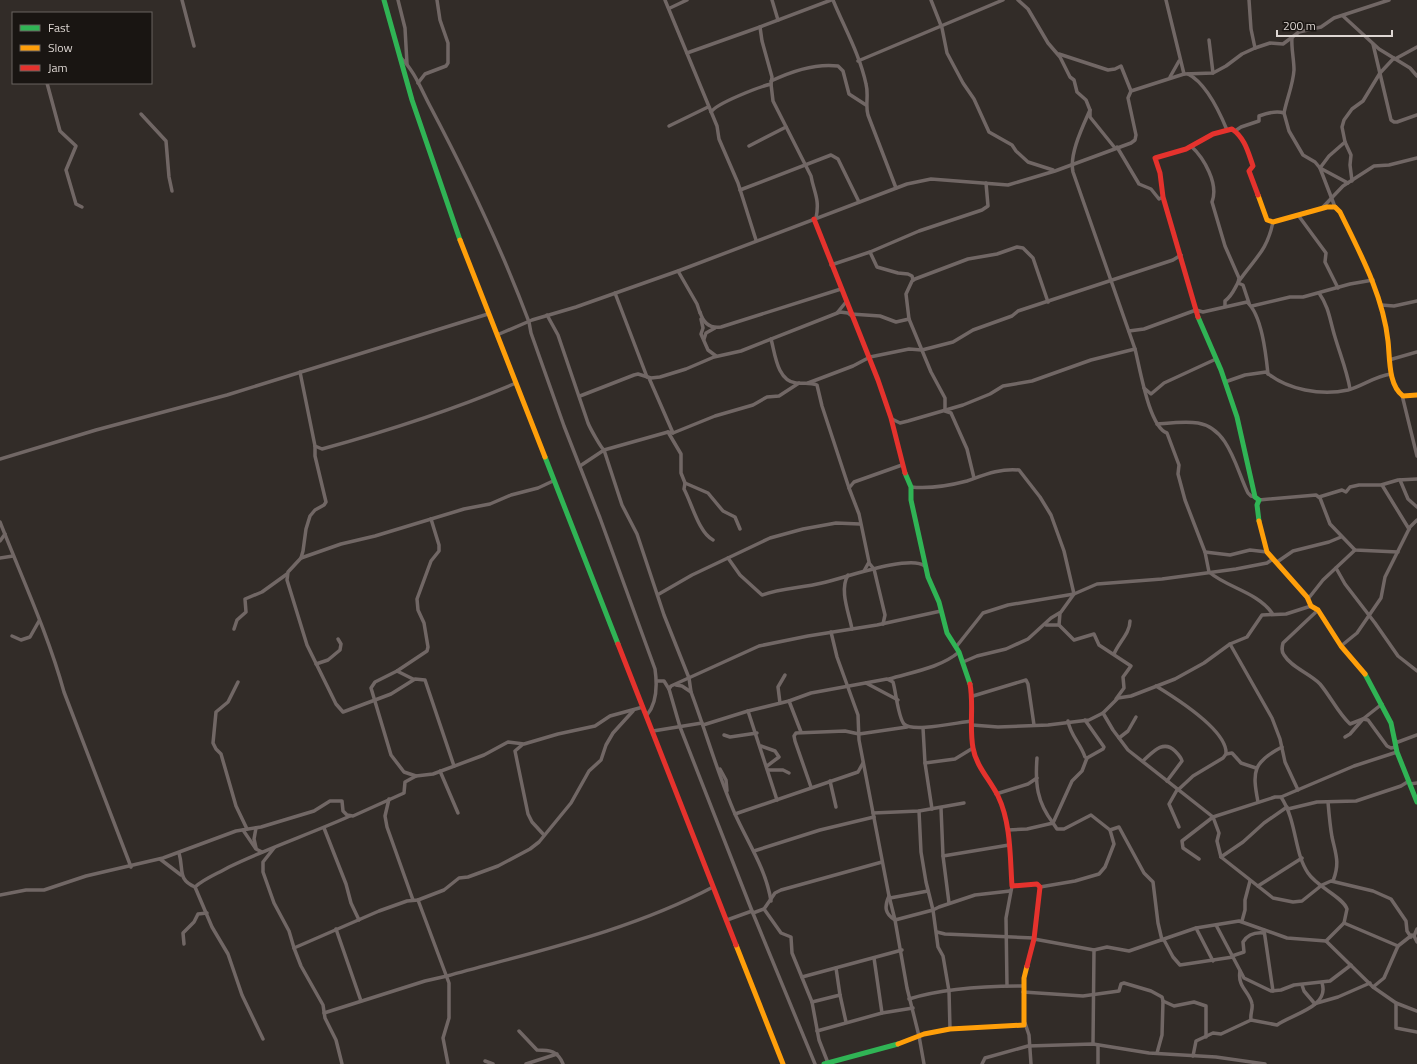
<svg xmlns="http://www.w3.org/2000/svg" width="1417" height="1064" viewBox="0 0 1417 1064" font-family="'Titillium Web',sans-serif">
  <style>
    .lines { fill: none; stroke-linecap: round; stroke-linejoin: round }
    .street { stroke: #716765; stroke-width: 3.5 }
    .fast { stroke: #30b455; stroke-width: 5 }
    .slow { stroke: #ff9f0a; stroke-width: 5 }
    .jam { stroke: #e5322d; stroke-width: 5 }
  </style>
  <rect width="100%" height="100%" fill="#322c28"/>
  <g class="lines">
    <g class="street">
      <polyline points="182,0 194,46"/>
      <polyline points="398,0 405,28 407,64"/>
      <polyline points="665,0 717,126 719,139 738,183 756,240"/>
      <polyline points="772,0 778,20"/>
      <path d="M833,0c11,27 27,55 33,84 3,11 -1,21 2,31l28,73"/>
      <polyline points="931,0 942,28 947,53 963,83 974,99 989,132 1012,145 1016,151 1028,162 1053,170"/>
      <polyline points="1018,0 1028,9 1048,43 1060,57 1070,77 1074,80 1077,92 1086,100 1090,110 1090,117 1115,148"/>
      <polyline points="1166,0 1184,74"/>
      <polyline points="1249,0 1251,29 1255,48"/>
      <polyline points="670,8 687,0"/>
      <polyline points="1343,16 1379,49 1410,68 1417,76"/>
      <polyline points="1209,40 1213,73"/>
      <polyline points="1373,44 1391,120 1394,122 1397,122 1417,115"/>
      <polyline points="687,53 760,27"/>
      <polyline points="1059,54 1108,70 1115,69 1121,66 1131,91"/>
      <path d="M400,57c14,13 21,32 30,49 37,70 71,141 99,216l2,11 33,93 36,92 55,151c2,14 2,34 -8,46"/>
      <polyline points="1395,59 1417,47"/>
      <polyline points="858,61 1003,0"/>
      <path d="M1188,74c18,9 32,39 39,56"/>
      <polyline points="1170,77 1179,61"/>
      <path d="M771,81c21,-10 44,-18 67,-15l5,5 6,23 17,11"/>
      <polyline points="47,83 60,131 76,146 66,170 76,204 82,207"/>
      <polyline points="418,83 425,74 446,66 448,63 448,43 440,20 437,0"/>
      <path d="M1090,110c-7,16 -21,44 -17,62l62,177c5,19 14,78 32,84l12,32 -1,9 7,26 20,52 4,20c19,16 48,20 63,41"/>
      <path d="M711,112c6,-9 48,-25 60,-28"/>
      <path d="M1284,113c3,-15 9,-28 10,-43 0,-11 -3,-22 -2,-33"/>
      <polyline points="141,114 166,141 169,177 172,191"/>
      <polyline points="669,126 708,107"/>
      <path d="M1235,131l6,-4 18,-6v-5c8,-3 17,-6 25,-3l5,18 14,24 12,7 5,6 15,39"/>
      <polyline points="1345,142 1329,156 1320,168 1348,183"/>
      <polyline points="749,146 786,127"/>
      <path d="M1191,146c13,12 28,38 21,56l13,44 14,32 -1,5 5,2 6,18"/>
      <polyline points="1117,147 1139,184 1151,189 1159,199 1163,197"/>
      <polyline points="1352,181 1350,165 1351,155 1345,142 1342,127 1344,120 1352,109 1363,101 1380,73 1394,58"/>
      <polyline points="740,190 831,155 838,159 859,202"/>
      <polyline points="1323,207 1343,186 1374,166 1389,165 1417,158"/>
      <polyline points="1298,215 1326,253 1325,262 1338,288"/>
      <path d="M816,218c4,-19 -2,-25 -5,-42l-38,-75 -2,-17 1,-7 -10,-36 -2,-14 71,-27"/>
      <polyline points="870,252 877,267 898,273 908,274 912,276 913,280"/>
      <polyline points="831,265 870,252 919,231 982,210 988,206 986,183"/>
      <polyline points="678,271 697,304 700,313"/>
      <polyline points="615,293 647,377"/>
      <path d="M1319,293c10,14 11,28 16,44 5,17 12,34 15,52"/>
      <polyline points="1381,305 1394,306 1417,301"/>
      <path d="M1225,306v-5c8,-6 9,-12 14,-20 16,-23 28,-30 34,-59"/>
      <polyline points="1252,306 1290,297 1303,297 1350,284 1373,280"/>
      <path d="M700,312c3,10 9,17 21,15l120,-38"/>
      <polyline points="837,313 846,302"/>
      <polyline points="851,314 880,316 896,322 909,319"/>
      <path d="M547,315l11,20 30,88c2,5 13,25 16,27l18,55 15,29 27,81 25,63 2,14c15,40 27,83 44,122 13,29 31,55 36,87"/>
      <polyline points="701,319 703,328 701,334 708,350 716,356"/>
      <path d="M1129,331l15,-2 52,-19 7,2 44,-10c15,13 19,53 21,72"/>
      <polyline points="497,335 532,320 576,307 678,271 907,184 931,179 1008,185 1055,171 1131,143 1135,140 1136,135 1128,98 1131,91 1184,74 1213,73 1226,66 1242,54 1255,48 1270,43 1283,44 1299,32 1321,27 1334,18 1389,0"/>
      <polyline points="704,339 706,333 715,328"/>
      <path d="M771,339c4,14 6,42 25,44 7,1 14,-1 21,2l5,21 27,82"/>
      <polyline points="1389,360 1417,352"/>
      <polyline points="300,372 315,446 315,456 326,502 324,505 315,510 310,516 306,529 303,551 301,558 288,572 287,580 307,645 336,704 343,712 391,694 415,679 425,680 454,766"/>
      <polyline points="649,378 673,433"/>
      <path d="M1225,382l20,-7 21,-3c21,18 56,24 82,18 15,-4 27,-14 43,-16"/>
      <polyline points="808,383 853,366 870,357 909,349 922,350 953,342 973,330 1012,316 1018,311 1173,260 1181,255"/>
      <polyline points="1144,388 1151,394 1164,383 1216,359"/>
      <polyline points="1402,395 1417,456"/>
      <polyline points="580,396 634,375 638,374 651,378 660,377 686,369 714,357 741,351 840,312 848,313 852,316"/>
      <polyline points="892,419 900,423 908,421 963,405 990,394 1003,386 1032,381 1091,360 1135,349"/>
      <path d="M1157,424c13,-1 28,-3 41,-1 31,5 38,46 50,70l3,3 4,1"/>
      <polyline points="668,432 681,454 681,473 685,483 708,493 723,511 735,517 740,529"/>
      <path d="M315,446l7,3c65,-18 131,-39 194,-66"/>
      <polyline points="0,459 96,430 227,395 488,314"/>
      <polyline points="580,466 604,450 668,432 673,433 715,416 753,405 767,397 779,396 799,383"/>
      <polyline points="974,478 967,449 951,413 945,411 945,398 931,372 909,319 906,294 912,281 915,279 968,259 997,254 1017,247 1023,248 1033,258 1048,302"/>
      <polyline points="1400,480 1408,499 1417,507"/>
      <path d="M685,483l-1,6c8,15 15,44 29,51"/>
      <polyline points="1382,485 1409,529"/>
      <path d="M911,487c19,2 37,-1 56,-6 17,-6 33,-13 52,-11l21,27 11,18 13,36 10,43 -13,18 -10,6 -23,21 -22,10 -29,7 -14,6"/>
      <polyline points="1319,497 1342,490 1346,492 1350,487 1359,485 1381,485 1398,480 1417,479"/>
      <polyline points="1259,500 1316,495 1320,498 1330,524 1355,550 1398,552"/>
      <path d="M0,522c22,56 48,112 64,170l67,175"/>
      <polyline points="0,541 5,534"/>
      <polyline points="1205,552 1230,555 1250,550 1267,552"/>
      <polyline points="0,558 13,556"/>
      <polyline points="301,558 341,544 375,536 464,509 490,504 511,495 538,488 553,481"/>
      <path d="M728,558l12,17 22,20c19,-7 40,-7 60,-12 20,-4 87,-29 103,-17"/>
      <polyline points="1277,562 1293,551 1329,542 1341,537"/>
      <polyline points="869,563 874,569 885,615 883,624"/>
      <polyline points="1336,568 1345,584 1375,623 1398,656 1417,671"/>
      <polyline points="864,571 869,562 859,514 849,488 854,482 902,465"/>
      <path d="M848,575c-9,15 1,38 4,54"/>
      <polyline points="659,594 692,575 770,538 803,529 836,523 860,524"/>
      <polyline points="1308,599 1323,580 1355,550"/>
      <path d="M1318,610l-35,33c-1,4 -2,8 1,12 8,13 25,18 36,29 11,13 18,29 30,40l13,-5 19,-15"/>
      <polyline points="1046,625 1059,625 1074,640 1094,634 1099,645 1131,666 1123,677 1124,688 1116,699"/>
      <polyline points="1059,625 1060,613"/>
      <polyline points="234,629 237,620 246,612 245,599 262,592 287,574"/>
      <path d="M831,632l6,25 21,58 1,25 30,156c-5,11 -4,18 6,24l12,68 12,48 5,28"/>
      <polyline points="12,636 21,640 30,637 39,621"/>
      <polyline points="1230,644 1272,718 1280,739 1285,762 1298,790"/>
      <polyline points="1341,646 1357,633 1381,598 1385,577 1410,527 1417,520"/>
      <polyline points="956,647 983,613 1008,605 1074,594 1097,584 1162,579 1236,569 1267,563 1273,559"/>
      <path d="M1114,654c5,-12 16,-21 16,-33"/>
      <polyline points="316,664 328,660 340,650 341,644 338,639"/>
      <polyline points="397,671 413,679"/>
      <path d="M889,679c23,-7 51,-11 70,-27"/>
      <polyline points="657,681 664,681 669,689 680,727 752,911 815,1064"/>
      <polyline points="238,682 228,702 216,712 213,743 216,749 221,754 236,806 247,829"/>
      <polyline points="866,683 898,700"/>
      <polyline points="676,685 682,686 691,692"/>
      <path d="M1156,686c18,11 72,44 70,68l-3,4 -30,18 -15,14"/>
      <polyline points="669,689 671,686 759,646 808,636 877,625 941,611"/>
      <polyline points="973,696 1026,680 1028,684 1034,725"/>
      <polyline points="789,701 801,732"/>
      <polyline points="780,703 778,687 785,675"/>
      <polyline points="748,711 777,800"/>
      <path d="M1103,713l10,17 15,20 85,67 62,-20h6c16,24 13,56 27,76 9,14 35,24 39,36l-3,14 -18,18"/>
      <polyline points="1085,720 1104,747 1103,749 1087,758"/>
      <path d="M703,725l45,-14 41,-10 22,-8 76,-14 6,3c3,10 5,35 11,42 8,9 55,-2 68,-3"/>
      <polyline points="972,725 998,727 1048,725 1089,720 1103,713 1118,698 1131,696 1175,679 1204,663 1230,644 1247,637 1262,615 1286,614 1311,606"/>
      <polyline points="923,728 925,763 932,809"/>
      <polyline points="653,731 702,723"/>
      <polyline points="724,735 730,737 757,733"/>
      <polyline points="1345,737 1350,734 1363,719 1368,720 1387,746 1391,748 1396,747"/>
      <polyline points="1119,738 1128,731 1136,717"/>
      <polyline points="1395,741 1398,742 1417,735"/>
      <polyline points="522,745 515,751 528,814 532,822 544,835"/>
      <polyline points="761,746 775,751 779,757 767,766"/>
      <polyline points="1226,754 1232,753 1241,763 1256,768"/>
      <path d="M1037,758c-2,26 0,44 16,65"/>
      <path d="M1143,761c9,-8 20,-22 32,-10 3,3 6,6 7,10l-15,20"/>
      <polyline points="925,763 955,759 973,748"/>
      <polyline points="720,769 726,780 727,791"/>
      <polyline points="768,770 783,770 789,773"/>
      <polyline points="440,771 458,813"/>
      <polyline points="416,776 404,772 391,755 371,688 375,682 397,671 427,651 428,647 424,623 418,610 417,599 431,561 439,551 439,545 431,519"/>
      <polyline points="830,781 836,807"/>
      <polyline points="1410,784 1417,783"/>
      <polyline points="811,787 795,741 794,736 796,733 845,731 859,734 907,727"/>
      <polyline points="1177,790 1169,804 1179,827"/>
      <polyline points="996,794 1028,784 1037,778"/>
      <polyline points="1281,797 1354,766 1397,752"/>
      <polyline points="389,799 385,816 387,827 413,900"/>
      <path d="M1258,802c-6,-31 -5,-40 24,-55"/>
      <path d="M1328,802c1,12 2,24 4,35 4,18 8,26 1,44"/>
      <polyline points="941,808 943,856 949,903"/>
      <polyline points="1288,809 1317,802 1356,801 1401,786 1409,781"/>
      <polyline points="919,811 921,852 926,882 933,910 938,947 943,956 949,991 950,1029"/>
      <polyline points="873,813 919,811 964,803"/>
      <polyline points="735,814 858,772 863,763"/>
      <path d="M1053,823l19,-42 10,-10 5,-13 -2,-1c-5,-15 -14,-20 -17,-36"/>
      <polyline points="324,828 346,884 351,903 359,920"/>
      <polyline points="243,830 256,849 262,852"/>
      <polyline points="1008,830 1027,829 1053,823 1057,829 1064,829 1091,815 1110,830 1119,827 1144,873 1153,882 1158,923 1162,940"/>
      <polyline points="256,848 254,839 256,828"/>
      <polyline points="274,848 263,862 263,872 274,903 289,931 294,948 379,911 407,901 418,900 444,890 459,878 468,877 498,866 530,849 539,842 571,803 589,771 601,760 606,745 613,733 633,711"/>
      <polyline points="754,851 820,830 874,817"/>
      <path d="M179,853c5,17 -2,26 16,34 10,-9 22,-13 34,-20 39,-19 81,-33 121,-51"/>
      <polyline points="943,856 1009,845"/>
      <polyline points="1221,857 1243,842 1264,823 1287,807"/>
      <polyline points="160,859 181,875"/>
      <polyline points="1199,859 1183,848 1182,841 1213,817 1219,833 1217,841 1221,857 1273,898 1293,902 1302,901 1322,885 1331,881 1373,891 1391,899 1406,921 1407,931 1411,937"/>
      <polyline points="1258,886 1302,858"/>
      <polyline points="195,887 212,927 228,954 242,995 263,1039"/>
      <polyline points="1040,887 1075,881 1099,874 1105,867 1114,844 1110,830"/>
      <polyline points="0,895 26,890 44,890 86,876 163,858 236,831 261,827 314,811 330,801 342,801 343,811 347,815 353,816 404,793 405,782 416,776 433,774 484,755 508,742 524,744 558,734 595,726 610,716 643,707"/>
      <polyline points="889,896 895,920 933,910 939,907 975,895 1010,891"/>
      <polyline points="890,898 928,891"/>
      <polyline points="418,900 449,983 449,1018 443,1038 448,1064"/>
      <polyline points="764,909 781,933 791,937 792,953 812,1002 819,1040 828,1063"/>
      <polyline points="753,913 764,909 775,893 781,890 882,862"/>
      <polyline points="727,920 752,911"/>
      <polyline points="1242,921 1245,910 1245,900 1250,881"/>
      <polyline points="1344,923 1398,946 1412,935 1414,936 1417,929"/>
      <polyline points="1216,925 1244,978 1271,991 1281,990 1294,985 1330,981 1351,965"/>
      <polyline points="1196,928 1213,961"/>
      <polyline points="336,929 361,1001"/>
      <polyline points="1264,930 1273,991"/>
      <polyline points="937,932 945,934 1034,938"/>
      <polyline points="1414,936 1417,942"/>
      <polyline points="1034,939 1094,950 1107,947 1129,951 1196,928 1239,921 1287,938 1326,941 1373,987 1396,1003 1417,1011"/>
      <polyline points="1164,940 1173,957 1180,965 1233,957"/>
      <polyline points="184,944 183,933 194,922 198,914 207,913"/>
      <polyline points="294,948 301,966 323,1005 325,1018 336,1040 342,1064"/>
      <path d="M1232,956l12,-4 -1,-10c5,-8 12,-10 21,-9"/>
      <polyline points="874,958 882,1013"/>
      <polyline points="836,968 840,995 846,1022"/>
      <path d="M1240,971c-3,16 10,21 12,33 1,5 -2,10 -1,16"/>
      <polyline points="802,977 902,950"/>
      <polyline points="1302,985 1304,991 1315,1004"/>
      <polyline points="1007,986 1006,918 1012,886"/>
      <polyline points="1373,987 1384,978 1398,946"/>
      <polyline points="1023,992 1083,996 1119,991 1121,984 1124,983 1151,991 1162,997 1163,1001 1162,1035 1157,1053"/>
      <path d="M909,999c35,-11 78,-13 114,-13"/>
      <polyline points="1163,1001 1174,1006 1194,1002 1206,1006 1206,1037"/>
      <polyline points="812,1002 840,995"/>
      <polyline points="1317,1003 1338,997 1370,983"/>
      <polyline points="1396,1003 1396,1028 1417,1032"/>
      <path d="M324,1013l101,-32 22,-5c90,-25 183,-45 266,-89"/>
      <polyline points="1025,1023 1029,1035 1031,1064"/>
      <path d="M519,1031l18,19c13,0 21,1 26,14"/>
      <polyline points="817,1031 882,1013 913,1008"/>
      <polyline points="1093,1044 1094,950"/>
      <polyline points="1098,1045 1098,1064"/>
      <path d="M1193,1056l3,-15 17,-8 8,1 30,-14 26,5c15,-11 53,-18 45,-42"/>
      <polyline points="485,1061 493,1064"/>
      <polyline points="526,1064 557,1054"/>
      <polyline points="982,1064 985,1058 1028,1046 1093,1044 1149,1053 1216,1057 1265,1064"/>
    </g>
    <g class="fast">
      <polyline points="384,0 412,100 460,240"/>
      <polyline points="1198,317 1221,370 1237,417 1255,497 1259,500 1257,505 1259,521"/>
      <polyline points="545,457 618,644"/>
      <polyline points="905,473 911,487 911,500 928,577 939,602 947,633 959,652 970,684"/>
      <polyline points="1365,674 1391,723 1397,752 1417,802"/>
      <polyline points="824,1064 898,1044"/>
    </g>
    <g class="slow">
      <path d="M1258,195l9,25 6,2 54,-15h8l5,5c20,41 43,83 48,129 2,17 0,44 15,55l14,-1"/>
      <polyline points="460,240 545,457"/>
      <polyline points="1259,521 1267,552 1307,597 1311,606 1318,610 1341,646 1365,674"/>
      <polyline points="736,945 783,1064"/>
      <polyline points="898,1044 924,1034 950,1029 1024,1025 1024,978 1027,966"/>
    </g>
    <g class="jam">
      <polyline points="814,219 878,380 891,418 905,473"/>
      <path d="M1198,317l-35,-120 -3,-24 -5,-15 31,-9 27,-15 19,-5c13,9 16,23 21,37l-4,5 9,24"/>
      <polyline points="618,644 736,945"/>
      <path d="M970,684c4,21 -1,42 3,64 3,18 17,32 25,48 13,27 12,61 14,90l25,-2 3,3 -6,52 -7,27"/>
    </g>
  </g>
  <rect x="12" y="12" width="140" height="72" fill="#191512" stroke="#68635f"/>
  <rect x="20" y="25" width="20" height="6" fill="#30b455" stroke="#68635f"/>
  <text x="48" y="32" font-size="12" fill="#ded7d3">Fast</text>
  <rect x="20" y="45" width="20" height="6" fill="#ff9f0a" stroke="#68635f"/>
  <text x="48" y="52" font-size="12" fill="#ded7d3">Slow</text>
  <rect x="20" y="65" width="20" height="6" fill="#e5322d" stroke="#68635f"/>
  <text x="48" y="72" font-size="12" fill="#ded7d3">Jam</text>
  <path d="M1277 30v6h115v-6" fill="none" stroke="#ded7d3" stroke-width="2"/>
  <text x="1283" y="30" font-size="12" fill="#ded7d3" stroke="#191512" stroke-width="3" paint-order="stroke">200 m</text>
</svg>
